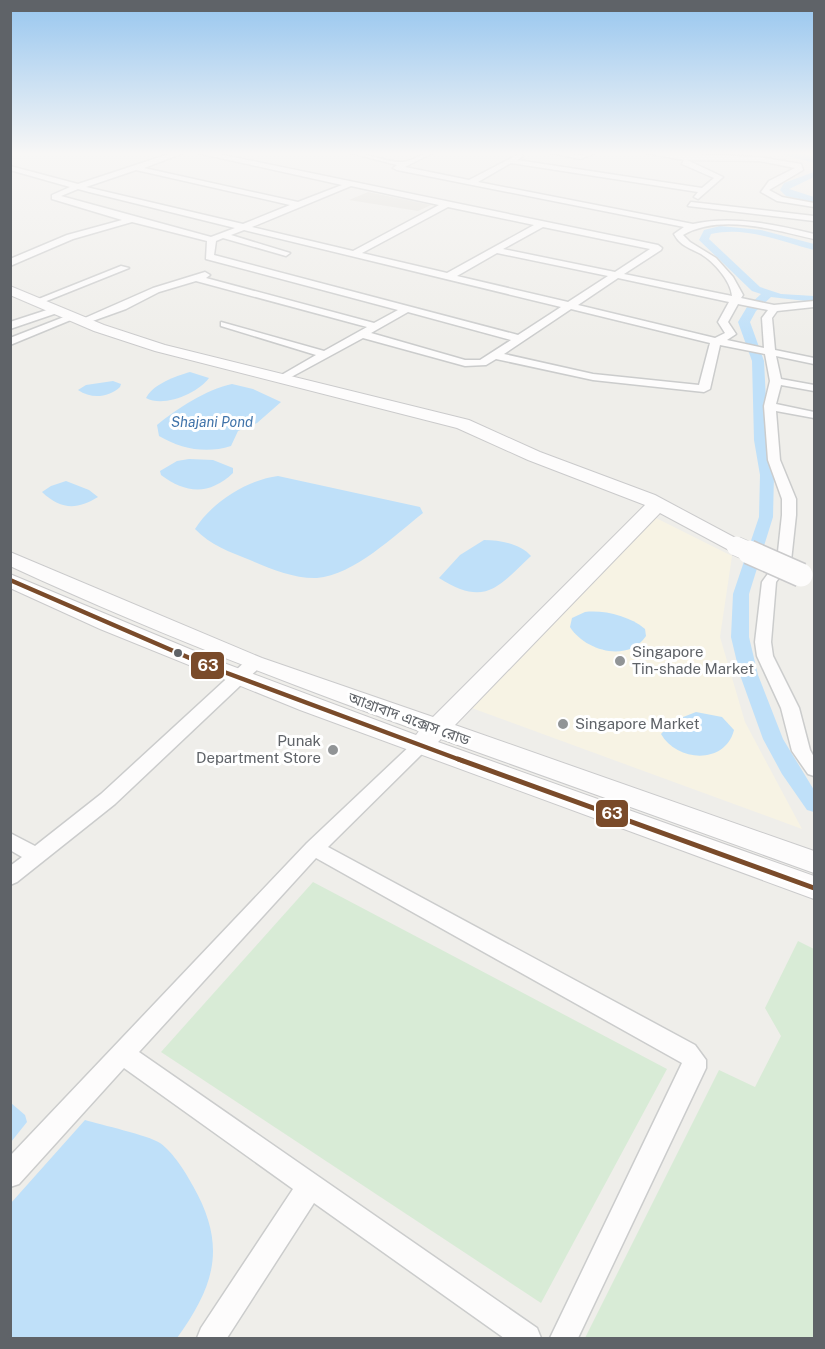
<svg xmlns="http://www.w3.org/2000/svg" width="825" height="1349" viewBox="0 0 825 1349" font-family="'Public Sans','Noto Sans Bengali',sans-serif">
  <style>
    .commercial { fill: #f7f3e4 }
    .education { fill: #e2e0da }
    .green { fill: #d8ebd6 }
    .water { fill: #bfe0f9 }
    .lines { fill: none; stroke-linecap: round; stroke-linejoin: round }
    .canal { fill: #bfe0f9; fill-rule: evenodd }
    .street-casing { stroke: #cbcccc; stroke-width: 3 }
    .secondary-casing { stroke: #cacacb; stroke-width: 2 }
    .street { fill: #fdfcfc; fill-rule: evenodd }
    .secondary { fill: #fdfcfc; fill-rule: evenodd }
    .secondary-bridge-far1-casing { stroke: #cacacb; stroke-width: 20; stroke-linecap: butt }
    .secondary-bridge-casing { stroke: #cacacb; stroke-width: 26; stroke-linecap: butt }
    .secondary-bridge-far1 { stroke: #fdfcfc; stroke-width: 19 }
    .secondary-bridge { stroke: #fdfcfc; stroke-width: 23 }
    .bus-1-far1-casing { stroke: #fff; stroke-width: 9 }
    .bus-1-casing { stroke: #fff; stroke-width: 10 }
    .bus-1-far1 { stroke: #7a4b2a; stroke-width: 4.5 }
    .bus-1 { stroke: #7a4b2a; stroke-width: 5 }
    .bus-dot { fill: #5f6368; stroke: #fff; stroke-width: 2 }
    .poi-dot { fill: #919496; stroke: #fff; stroke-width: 2 }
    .labels { text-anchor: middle; stroke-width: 6; stroke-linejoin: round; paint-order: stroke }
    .far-water-label { font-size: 14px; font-style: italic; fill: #4174aa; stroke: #fff }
    .poi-label { font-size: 15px; fill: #5f6368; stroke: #fff; text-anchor: start }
    .street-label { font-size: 15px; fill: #5f6368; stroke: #fff }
    .line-badge { stroke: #fff; stroke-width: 2 }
    .badge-label { font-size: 16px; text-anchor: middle; font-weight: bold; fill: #fff }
  </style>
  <rect width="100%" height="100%" fill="#efeeea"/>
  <polygon class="commercial" points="654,517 732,556 720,637 745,722 802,829 469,707"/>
  <polygon class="education" points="368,192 431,205 418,211 349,200"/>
  <g class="green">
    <polygon points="313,882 667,1069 541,1303 161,1052"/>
    <polygon points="798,941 814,949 814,1338 585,1338 719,1070 755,1087 781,1036 765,1008"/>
  </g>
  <g class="water">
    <path d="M190,372l19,6c-11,15 -45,30 -63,20 7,-14 30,-22 44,-26z"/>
    <path d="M113,381l8,3 -1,3c-12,11 -29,12 -42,3l8,-5z"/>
    <path d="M232,384l21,5 28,13 -24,21 -19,8 -7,15c-25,8 -50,3 -72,-10l-2,-11c21,-17 48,-35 75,-41z"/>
    <path d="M189,459l24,1 20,8v5c-23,22 -47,21 -72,2l-1,-4 17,-10z"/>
    <path d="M278,476l142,31 3,6c-28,22 -69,62 -106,65 -21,1 -47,-9 -67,-18 -20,-8 -40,-15 -55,-31 17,-27 52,-49 83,-53z"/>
    <path d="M66,481l23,9 9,7c-21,13 -37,13 -56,-5l9,-6z"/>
    <path d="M484,540c16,0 37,4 47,16 -34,32 -46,51 -92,22l21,-23z"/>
    <path d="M585,612c20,-2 44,4 60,17l1,7c-18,27 -61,15 -76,-9l2,-9z"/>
    <path d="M696,712l26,5 12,13c-9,35 -57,32 -73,4l12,-13z"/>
    <polygon points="11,1103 25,1115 27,1122 11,1142"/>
    <path d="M85,1120c16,5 63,15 75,23 13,9 26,30 33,43 34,60 22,99 -16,152h-166v-135z"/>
  </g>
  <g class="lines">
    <g class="canal">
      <polygon points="774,152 810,155 814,158 814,163"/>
      <polygon points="814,172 814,177 789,189 814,197 814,203 786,196 780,190 784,183"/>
      <path d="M720,226l41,4 53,14v6c-34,-9 -68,-24 -103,-16l-2,5 51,48 21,7 33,2v6l-43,-5 -15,14 -6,11 14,39 4,79 6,35 -1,42 -24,77v43l9,38 25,64 31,51v22l-7,-2 -25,-36 -19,-35 -23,-64 -9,-38 2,-43 26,-77 1,-42 -6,-35 -2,-79 -14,-39 9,-15 14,-13 -9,-3 -53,-51 5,-10z"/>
    </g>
    <g class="street-casing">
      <g id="street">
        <path d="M175,152h11l-42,16 154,34 44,-17 -149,-33h16l449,93 4,3 -1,2 -37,24 108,22c-1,-15 -18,-34 -31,-42 -11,-6 -21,-8 -27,-20l10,-7 -287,-57 -4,-2 4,-3 -50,-13c19,0 39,11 56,10 11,-1 19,-10 31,-10l-29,15 64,13 50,-26 4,2 -6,4 185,28 12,-10 -32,-14 2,-4 -44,-8 119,5 42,7 2,6 -34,20 13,7 32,6v4l-37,-6 -16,-9 8,-11 26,-13 -36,-7 -72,-1 36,17 -25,22 -4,-2 4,-5 -187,-29 -33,19 215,42c40,-9 83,1 121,10v5c-39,-9 -94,-26 -131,-4l7,7 26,16 17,19 10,18 -2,3 33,7 40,-4v6l-37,4 -5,7 3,32 39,8v6l-38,-8 5,23 33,6v6l-33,-6 -5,19 38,8v6l-38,-7 4,49 16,39v16l-5,46 -15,21 -5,60 2,14 26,52 11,42 4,7v19l-6,-2 -16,-23 -11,-43 -24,-52 -2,-14 7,-60 15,-21 5,-46v-16l-14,-39 -4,-54 6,-25 -5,-27 -45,-9 -10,44 -6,3 -111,-12 -97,-21 -10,6 -21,1 -102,-28 -81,44 -4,-1v-4l38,-22 -95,-29v-4l103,29 43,-24 -171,-46 -37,11 -33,17 -39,14 -9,-2 75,-33 52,-16 5,3 -4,3 168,45 24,-13 -192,-51 1,-18 -75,-19 -59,17 -63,27v-7l57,-24 55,-15 -70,-21v-4l18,-8 -60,-17v-4l68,18zM136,170l154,35 -47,19 -157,-37zM351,186l88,19 -86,46 -101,-24zM78,189l11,3 146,36 -24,9 -150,-41zM448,207l86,18 -87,48 -85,-20zM543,227l107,22 -35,23 -112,-23zM244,230l317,77 -43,28 -304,-80 2,-14 7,-3 63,18 4,-3 -59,-18zM497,253l111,23 -40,26 -111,-26zM618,278l111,24 -11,20 7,11 -10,5 -137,-33zM738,304l30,6 -6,8 2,30 -37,-8 9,-6 -8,-12zM571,309l139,34 -11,42 -106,-11 -89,-20zM408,312l103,28 -31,20h-15l-94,-27z"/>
        <polygon points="547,152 580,155 598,152 580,159"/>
        <polygon points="691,202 814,216 814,221 688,206"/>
        <polygon points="121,266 129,268 39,304 31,302"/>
        <polygon points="56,307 60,308 60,312 10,329 10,322"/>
        <polygon points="69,315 78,317 10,345 10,338"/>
        <polygon points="254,658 262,663 260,667 115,804 17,882 10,885 10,866 22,857 10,850 10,833 35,846 101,794 248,659"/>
        <polygon points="419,741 425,743 428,747 425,751 328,847 695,1045 706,1060 706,1068 578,1338 550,1338 682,1063 316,858 139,1052 537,1328 541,1338 504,1338 314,1203 227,1338 197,1338 201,1328 293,1189 124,1068 19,1184 10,1187 10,1156 307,843 413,743"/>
      </g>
    </g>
    <g class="secondary-casing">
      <path id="secondary" d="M10,286l94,39 61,20 304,75 71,32 115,43 88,47 3,4 -3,4h-14l-69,-37 -205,212 359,126v22l-373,-134 -3,3 376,134v23l-514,-189 -200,-81 -90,-41v-14l206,86 200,75 3,-4c-139,-50 -275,-103 -409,-165v-14l252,106 171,59 212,-212 -117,-45 -71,-32 -302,-77 -61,-20 -84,-36z"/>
    </g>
    <use href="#street" class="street"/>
    <use href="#secondary" class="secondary"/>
    <g class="secondary-bridge-far1-casing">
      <polyline id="secondary-bridge-far1" points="736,546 752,553"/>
    </g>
    <g class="secondary-bridge-casing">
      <polyline id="secondary-bridge" points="749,552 801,575"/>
    </g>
    <use href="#secondary-bridge-far1" class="secondary-bridge-far1"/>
    <use href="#secondary-bridge" class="secondary-bridge"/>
    <g class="bus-1-far1-casing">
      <polyline id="bus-1-far1" points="10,580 208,666 463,761"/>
    </g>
    <g class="bus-1-casing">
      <polyline id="bus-1" points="458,759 814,888"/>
    </g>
    <use href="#bus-1-far1" class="bus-1-far1"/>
    <use href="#bus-1" class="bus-1"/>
  </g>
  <linearGradient id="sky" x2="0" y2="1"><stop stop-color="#97c6ef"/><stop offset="0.45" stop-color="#f8f7f6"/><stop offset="1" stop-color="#f8f7f6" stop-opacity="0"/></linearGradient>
  <rect width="825" height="341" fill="url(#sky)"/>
  <circle class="bus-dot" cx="178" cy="653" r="5"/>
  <g class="poi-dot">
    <circle cx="620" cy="661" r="6"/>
    <circle cx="563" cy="724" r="6"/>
    <circle cx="333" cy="750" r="6"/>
  </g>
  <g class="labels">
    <g class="far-water-label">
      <text x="212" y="427">Shajani Pond</text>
    </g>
    <g class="poi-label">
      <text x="632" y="657">Singapore<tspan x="632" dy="17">Tin-shade Market</tspan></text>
      <text x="575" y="729">Singapore Market</text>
      <text x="321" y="746" text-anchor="end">Punak<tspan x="321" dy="17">Department Store</tspan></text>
    </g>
    <g class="street-label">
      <text transform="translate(409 719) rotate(20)" y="5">আগ্রাবাদ এক্সেস রোড</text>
    </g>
  </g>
  <g class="line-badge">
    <rect x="190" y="651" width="35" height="29" rx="6" fill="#7a4b2a"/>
    <rect x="595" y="799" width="34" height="29" rx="6" fill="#7a4b2a"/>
  </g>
  <g class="badge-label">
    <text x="208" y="671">63</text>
    <text x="612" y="819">63</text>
  </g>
  <rect width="825" height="1349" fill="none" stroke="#5f6368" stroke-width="24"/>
</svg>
